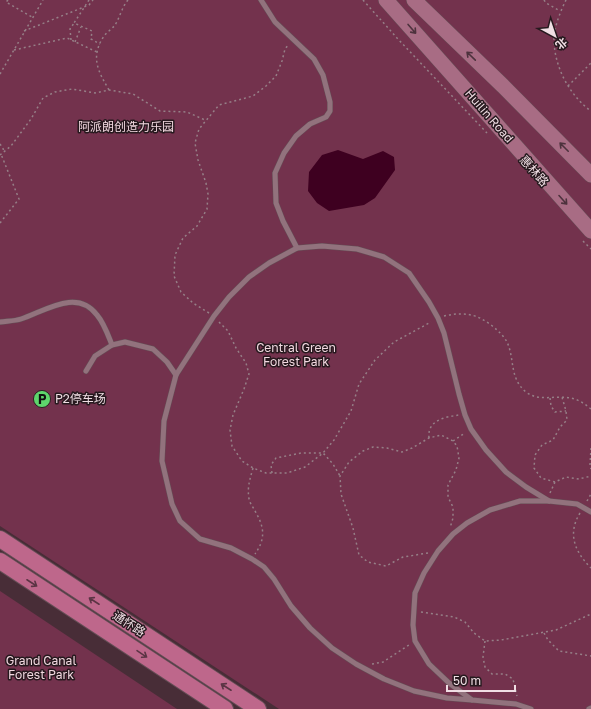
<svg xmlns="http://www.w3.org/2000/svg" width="591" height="709" viewBox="0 0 591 709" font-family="'Golos Text','Noto Sans SC',sans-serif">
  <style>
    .green { fill: #73324d }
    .water { fill: #3e0020 }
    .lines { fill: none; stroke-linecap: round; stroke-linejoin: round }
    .service-casing { stroke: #644d55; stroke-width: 6 }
    .secondary-casing { stroke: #644d55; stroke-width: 16 }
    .primary-casing { stroke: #644d55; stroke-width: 18 }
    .path { stroke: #967f87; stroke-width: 1.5; stroke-dasharray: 2 3; stroke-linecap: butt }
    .service { stroke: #92727d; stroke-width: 5 }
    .secondary { stroke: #a86c84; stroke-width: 15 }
    .primary { stroke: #be678b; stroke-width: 16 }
    .path-bridge { stroke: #967f87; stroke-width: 1.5; stroke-dasharray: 2 3; stroke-linecap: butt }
    .oneway { stroke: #4d323d }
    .oneway2 { stroke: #5b3444 }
    .labels { text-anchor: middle; stroke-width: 3; stroke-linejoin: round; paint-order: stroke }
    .street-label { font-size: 12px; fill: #f0dee4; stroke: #26191e }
    .park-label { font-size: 12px; fill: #f2d8e0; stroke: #26191e }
    .poi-label { font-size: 12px; fill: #f0dee4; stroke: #26191e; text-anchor: start }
  </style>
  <rect width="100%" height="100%" fill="#482d37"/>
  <g class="green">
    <polygon points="0,0 591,0 591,709 279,709 0,526"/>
    <polygon points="0,591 177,709 0,709"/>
  </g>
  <polygon class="water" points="338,150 363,159 383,151 394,157 395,170 375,198 364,205 329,211 317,203 308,191 309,172 322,155"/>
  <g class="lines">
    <g class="service-casing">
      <g id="service">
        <polyline points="261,0 275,22 314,59 323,75 330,102 330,111 326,117 310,124 296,136 284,153 275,173 276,203 283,221 297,248"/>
        <path d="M0,322c7,-1 15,-1 21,-3 24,-8 56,-31 76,-4 7,8 11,20 15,30"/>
        <polyline points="86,371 95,356 112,345 125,342 153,349 167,362 176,375"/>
        <polyline points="472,700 447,698 414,691 384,679 356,664 332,648 310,628 291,606 274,579 264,567 252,559 231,548 200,539 180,521 172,504 162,461 164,421 176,375 214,316 229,297 249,277 269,263 297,248 322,246 357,249 384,257 409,273 429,302 438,318 444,333 459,394 465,415 471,429 486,450 506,472 526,487 549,501"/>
        <polyline points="531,709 516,704 472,700 449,683 429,664 415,641 413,625 415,593 424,573 438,551 453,534 467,523 490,510 520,501 549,501 577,504 591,512"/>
        <polyline points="589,709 591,708"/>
      </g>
    </g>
    <g class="secondary-casing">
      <g id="secondary">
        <polyline points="386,0 591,231"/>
        <polyline points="414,0 503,86 591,175"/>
      </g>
    </g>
    <g class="primary-casing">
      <g id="primary">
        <polyline points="0,539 258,709"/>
        <polyline points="0,561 225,709"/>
      </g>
    </g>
    <g class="path">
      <polyline points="8,0 6,2 32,17"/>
      <polyline points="89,0 74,23 92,31 91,39 100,44"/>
      <polyline points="363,0 397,38 487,133"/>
      <polyline points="544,0 546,3 560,11"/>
      <path d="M566,0c-5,10 -12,27 -12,39 0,27 15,56 37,72"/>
      <polyline points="71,40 70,29 74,23"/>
      <polyline points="75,42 81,27"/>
      <polyline points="14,50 67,38 97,52"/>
      <polyline points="0,74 43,0"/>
      <polyline points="568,86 591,63"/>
      <path d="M109,90c-11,-19 -19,-33 -5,-54 3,-4 8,-7 11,-11 5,-8 7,-18 13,-25"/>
      <polyline points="0,144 5,152"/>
      <polyline points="0,155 11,146 31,119 43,98 55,92 72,89 95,93 109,90 133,94 160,111 187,112 205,120"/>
      <polyline points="0,223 19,199 1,154"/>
      <polyline points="583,241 591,249"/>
      <polyline points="209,313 193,303 181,292 174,276 175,255 183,238 197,226 207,209 208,194 206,183 198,160 195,143 199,129 219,105 253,96 266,86 276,76 282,61 285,49 289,44"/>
      <path d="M444,316c9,-2 18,-3 27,-1 12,2 30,16 36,27 8,17 2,36 19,50 13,10 29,3 44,6 8,1 15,6 21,11"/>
      <polyline points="219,322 228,331 236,348 246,363 249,374 244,389 233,415 230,430 232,446 242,461 253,468 266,473 287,473 305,467 323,453 334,440 351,411 359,384 375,360 394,342 431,322"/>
      <polyline points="550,398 551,406 555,412 566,411"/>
      <path d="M429,438c-2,-18 16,-21 30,-23"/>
      <polyline points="453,441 465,433"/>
      <polyline points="591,448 590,465 591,469"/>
      <path d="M253,468c-3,11 -6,19 -4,31 1,5 5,9 7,14 9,15 9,27 -1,41"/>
      <polyline points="272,473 271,465 276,458 301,453 323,453 333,464 340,476"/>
      <polyline points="555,482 541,478 534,468 535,455 542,445 553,440 560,427 567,420 566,411 562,397"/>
      <polyline points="550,493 555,482 566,477 579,479 591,476"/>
      <polyline points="587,501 591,494"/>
      <path d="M580,513c-13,21 -5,39 11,55"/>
      <polyline points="428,553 403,557 386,566 368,562 359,555 353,528 341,494 340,476 349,462 363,451 373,447 387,448 402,452 412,448 429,438 441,435 453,441 457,446 459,458 456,470 448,485 448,497 453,507 453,518 450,528"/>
      <polyline points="421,612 454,617 465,622 474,633 485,641 501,640 556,630 591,614"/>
      <polyline points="544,633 548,640 559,651 591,656"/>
      <polyline points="485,641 483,657 485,667 492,674 505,674 513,679 517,696"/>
      <polyline points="372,664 383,662 409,645"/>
    </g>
    <use href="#service" class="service"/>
    <use href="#secondary" class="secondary"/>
    <use href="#primary" class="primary"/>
    <polyline class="path-bridge" points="24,31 89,5 93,0"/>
  </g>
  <defs><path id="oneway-shaft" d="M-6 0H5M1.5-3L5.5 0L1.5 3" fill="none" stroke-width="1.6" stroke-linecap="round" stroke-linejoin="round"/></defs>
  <g class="oneway">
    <use href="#oneway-shaft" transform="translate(412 29) rotate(49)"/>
    <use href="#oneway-shaft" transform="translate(471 56) rotate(-136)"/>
    <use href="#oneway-shaft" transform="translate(564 147) rotate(-135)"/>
    <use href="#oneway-shaft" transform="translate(563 200) rotate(48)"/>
  </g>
  <g class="oneway2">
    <use href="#oneway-shaft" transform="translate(32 583) rotate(33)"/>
    <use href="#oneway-shaft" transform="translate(94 601) rotate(-147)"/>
    <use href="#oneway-shaft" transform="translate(142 654) rotate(34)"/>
    <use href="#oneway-shaft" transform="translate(226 687) rotate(-147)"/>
  </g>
  <defs>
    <g id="parking-disc" transform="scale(0.9)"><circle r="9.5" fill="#5ed56c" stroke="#26191e"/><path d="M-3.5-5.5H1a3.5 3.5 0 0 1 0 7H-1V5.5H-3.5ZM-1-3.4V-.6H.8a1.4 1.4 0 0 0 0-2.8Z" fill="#111"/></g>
  </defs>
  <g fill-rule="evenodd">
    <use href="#parking-disc" x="42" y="399"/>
  </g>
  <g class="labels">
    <g class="street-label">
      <text transform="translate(489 116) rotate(49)" y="4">Huilin Road</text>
      <text transform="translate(534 171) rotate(48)" y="4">惠林路</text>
      <text transform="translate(129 624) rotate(33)" y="4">通怀路</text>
    </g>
    <g class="park-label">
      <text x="126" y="131">阿派朗创造力乐园</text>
      <text x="296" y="352">Central Green<tspan x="296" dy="14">Forest Park</tspan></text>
      <text x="41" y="665">Grand Canal<tspan x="41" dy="14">Forest Park</tspan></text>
    </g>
    <g class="poi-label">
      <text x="55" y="403">P2停车场</text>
    </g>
  </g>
  <g transform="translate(555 36) rotate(140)" stroke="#26191e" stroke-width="3" paint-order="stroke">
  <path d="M0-3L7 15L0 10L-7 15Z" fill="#f0dee4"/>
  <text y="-6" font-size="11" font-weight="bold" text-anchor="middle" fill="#f0dee4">北</text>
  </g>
  <path d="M447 685v6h68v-6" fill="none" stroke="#f0dee4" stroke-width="2"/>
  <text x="453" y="685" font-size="12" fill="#f0dee4" stroke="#26191e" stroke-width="3" paint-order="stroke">50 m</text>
</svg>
